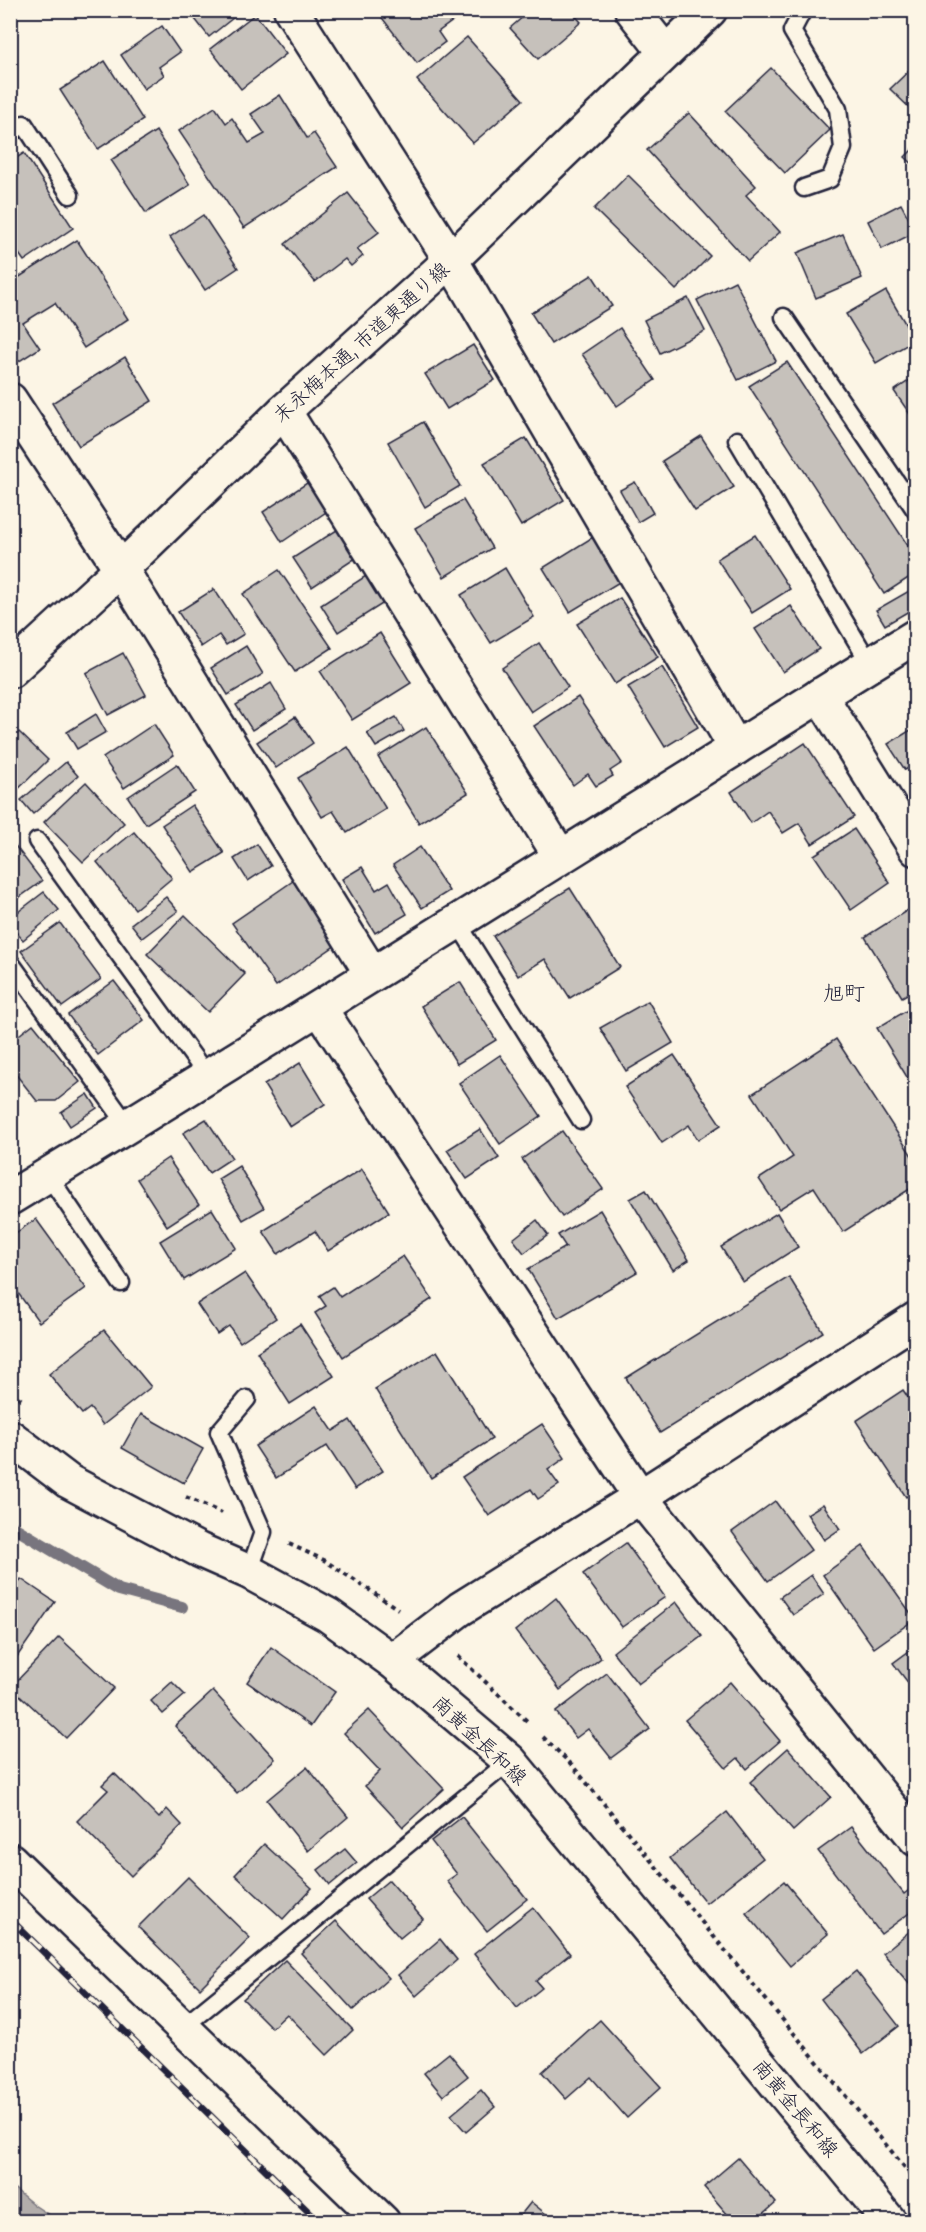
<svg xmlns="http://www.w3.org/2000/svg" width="926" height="2232" viewBox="0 0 926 2232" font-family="'Indie Flower','Klee One',sans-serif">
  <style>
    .water { fill: #b2adab; stroke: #78757e; stroke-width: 1.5 }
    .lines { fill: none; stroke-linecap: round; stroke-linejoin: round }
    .stream { stroke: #78757e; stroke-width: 12 }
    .building { fill: #c6c1bb; stroke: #22223b; stroke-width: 1.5 }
    .lane-casing { stroke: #22223b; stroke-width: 21 }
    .street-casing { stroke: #22223b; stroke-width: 38 }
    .secondary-casing { stroke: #22223b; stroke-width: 38 }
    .path { stroke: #22223b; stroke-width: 4; stroke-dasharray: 4.5 4.5; stroke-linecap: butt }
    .lane { stroke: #fcf5e5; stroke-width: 16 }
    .street { stroke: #fcf5e5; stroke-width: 33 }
    .secondary { stroke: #fcf5e5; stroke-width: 33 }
    .rail-casing { stroke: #22223b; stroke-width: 7 }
    .rail { stroke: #fcf5e5; stroke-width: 4.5; stroke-dasharray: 14; stroke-linecap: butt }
    .labels { text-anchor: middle; stroke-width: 4.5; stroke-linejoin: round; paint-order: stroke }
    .street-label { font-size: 20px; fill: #22223b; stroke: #fcf5e5 }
    .neighbourhood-label { font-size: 21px; fill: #22223b; stroke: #fcf5e5 }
  </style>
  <rect width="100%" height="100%" fill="#fcf5e5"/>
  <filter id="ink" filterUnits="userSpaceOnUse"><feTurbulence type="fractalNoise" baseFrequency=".0167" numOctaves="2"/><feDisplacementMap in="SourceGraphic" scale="12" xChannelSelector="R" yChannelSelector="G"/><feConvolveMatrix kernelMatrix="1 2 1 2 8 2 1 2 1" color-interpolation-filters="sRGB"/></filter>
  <g filter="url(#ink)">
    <polygon class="water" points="10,2185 34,2205 58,2221 11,2221"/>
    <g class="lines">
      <polyline class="stream" points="10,1525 119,1590 182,1607"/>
    </g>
    <g class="building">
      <polygon points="188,10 243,10 209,37"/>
      <polygon points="376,10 446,10 454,20 438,32 445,42 417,63"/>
      <polygon points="531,10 570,10 581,22 538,59 510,28"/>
      <polygon points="255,14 286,54 241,89 210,49"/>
      <polygon points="162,26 180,52 159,67 164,75 144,89 121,55"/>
      <polygon points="467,37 523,100 473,143 417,80"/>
      <polygon points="105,61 143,120 98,149 60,90"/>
      <polygon points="916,64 916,114 890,89"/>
      <polygon points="771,68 830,130 785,173 725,111"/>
      <polygon points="280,95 307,138 314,133 337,167 244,228 179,131 215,107 226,123 232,118 249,143 265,134 251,114"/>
      <polygon points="689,113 756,186 746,195 780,232 748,261 647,150"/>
      <polygon points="156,131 190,185 146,213 111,160"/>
      <polygon points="916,146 916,167 905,157"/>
      <polygon points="24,153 73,228 24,261 10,241 10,162"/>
      <polygon points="628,175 710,256 676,290 594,209"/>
      <polygon points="348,193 379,232 357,249 363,256 351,266 345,259 315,282 285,244"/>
      <polygon points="901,204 916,232 882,249 868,221"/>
      <polygon points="203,215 238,268 205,290 170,237"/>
      <polygon points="843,234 862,278 816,298 797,253"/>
      <polygon points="77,240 128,319 84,348 55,303 23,323 40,348 10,367 10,283"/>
      <polygon points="592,275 612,306 551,344 531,313"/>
      <polygon points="735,281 776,361 738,380 697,300"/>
      <polygon points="886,291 915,340 876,363 846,314"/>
      <polygon points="688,298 705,331 660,353 644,320"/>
      <polygon points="620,328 655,380 617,406 582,354"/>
      <polygon points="473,345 495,380 447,409 425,374"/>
      <polygon points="125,357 152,401 79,446 52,403"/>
      <polygon points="787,362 916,558 916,573 884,594 749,386"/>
      <polygon points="916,376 916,423 894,391"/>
      <polygon points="423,422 460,486 425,507 388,442"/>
      <polygon points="701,436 734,487 695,511 662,461"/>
      <polygon points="526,438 564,500 521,526 484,463"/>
      <polygon points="310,481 329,510 282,542 263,512"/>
      <polygon points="635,482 653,513 638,522 620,490"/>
      <polygon points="463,500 492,548 444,577 415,528"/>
      <polygon points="340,528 359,556 312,587 293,558"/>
      <polygon points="755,535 790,589 752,613 717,559"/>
      <polygon points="593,537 621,581 570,612 543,568"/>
      <polygon points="505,568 534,617 491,643 461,595"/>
      <polygon points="279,570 332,648 295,672 243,594"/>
      <polygon points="369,574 387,601 338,632 321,605"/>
      <polygon points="916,587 916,607 885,625 876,610"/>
      <polygon points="214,589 244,634 226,645 219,635 201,647 178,612"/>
      <polygon points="620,598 658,657 615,684 577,624"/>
      <polygon points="791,606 819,649 783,672 755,629"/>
      <polygon points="380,633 411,683 352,720 320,671"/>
      <polygon points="539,643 568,687 531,712 502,668"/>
      <polygon points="246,646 263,674 228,695 211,668"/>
      <polygon points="123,653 146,695 108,715 86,673"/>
      <polygon points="662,667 698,727 665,747 628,687"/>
      <polygon points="271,683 286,709 252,730 236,705"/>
      <polygon points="578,697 622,763 610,771 613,776 596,786 588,774 573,785 534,726"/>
      <polygon points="96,714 106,732 77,749 67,732"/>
      <polygon points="295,717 313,743 276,768 257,742"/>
      <polygon points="396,717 404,731 376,747 367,733"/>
      <polygon points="154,724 174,755 124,788 103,758"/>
      <polygon points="426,727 468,793 419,823 378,757"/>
      <polygon points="914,728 916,764 905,770 888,744"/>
      <polygon points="19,732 48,760 10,797 10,740"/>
      <polygon points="805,743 854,817 812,844 799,823 783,833 768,811 751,823 731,792"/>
      <polygon points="348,747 386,809 347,833 333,811 322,817 298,778"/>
      <polygon points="66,762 78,776 33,814 21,800"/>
      <polygon points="177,764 195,792 146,824 128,797"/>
      <polygon points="86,782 124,823 83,862 44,822"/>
      <polygon points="192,805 224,853 193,872 162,825"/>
      <polygon points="854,829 890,883 851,910 814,855"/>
      <polygon points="134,832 172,878 135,909 97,862"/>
      <polygon points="10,839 42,881 10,904"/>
      <polygon points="257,844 271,866 248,881 234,859"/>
      <polygon points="420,847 449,891 422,908 393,865"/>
      <polygon points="362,867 376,890 389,882 407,914 375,933 342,879"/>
      <polygon points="293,881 336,945 276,986 232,923"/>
      <polygon points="570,888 620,967 570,998 545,959 518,976 493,936"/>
      <polygon points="44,892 59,910 23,940 10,925 10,918"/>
      <polygon points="166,897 178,911 142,938 131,924"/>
      <polygon points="914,906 916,989 902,997 865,937"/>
      <polygon points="185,915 245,974 208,1012 147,954"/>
      <polygon points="60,923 101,979 62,1007 21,951"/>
      <polygon points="114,981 144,1020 98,1055 68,1015"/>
      <polygon points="460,982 496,1040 457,1064 421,1006"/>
      <polygon points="648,1001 673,1043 626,1071 600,1028"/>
      <polygon points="916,1005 916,1079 910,1082 877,1028"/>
      <polygon points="33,1024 80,1082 56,1101 37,1101 10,1067 10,1042"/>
      <polygon points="836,1039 916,1162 916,1185 843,1232 814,1187 779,1209 759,1179 793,1157 752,1094"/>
      <polygon points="500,1055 541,1116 500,1144 459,1083"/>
      <polygon points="674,1055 721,1125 698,1140 689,1125 662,1143 625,1087"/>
      <polygon points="300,1063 325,1104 290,1127 264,1085"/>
      <polygon points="88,1094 97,1108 70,1126 61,1112"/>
      <polygon points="206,1119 232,1158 209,1173 183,1133"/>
      <polygon points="480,1129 499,1158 467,1179 447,1150"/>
      <polygon points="562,1131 603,1189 562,1217 522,1159"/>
      <polygon points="168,1158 199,1205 167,1226 137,1179"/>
      <polygon points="239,1166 264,1208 243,1220 218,1179"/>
      <polygon points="362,1169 389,1212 328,1251 315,1231 278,1254 263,1231"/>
      <polygon points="646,1190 689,1260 673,1270 630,1199"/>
      <polygon points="212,1209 236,1248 184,1280 160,1241"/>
      <polygon points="600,1210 637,1272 558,1318 528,1269 566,1247 558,1235"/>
      <polygon points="777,1213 798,1247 743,1282 721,1247"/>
      <polygon points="36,1219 86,1288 39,1322 10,1282 10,1237"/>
      <polygon points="537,1220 548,1235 524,1253 513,1239"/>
      <polygon points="403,1256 432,1299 343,1357 315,1313 326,1306 319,1296 333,1287 340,1297"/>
      <polygon points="245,1273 276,1318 240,1342 229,1326 217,1334 197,1304"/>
      <polygon points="789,1277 823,1332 660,1433 626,1378"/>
      <polygon points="300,1324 334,1376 290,1404 257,1352"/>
      <polygon points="104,1330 151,1387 103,1425 90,1408 82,1414 49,1374"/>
      <polygon points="437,1351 492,1439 431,1478 375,1389"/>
      <polygon points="903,1390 916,1409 916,1491 906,1497 856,1421"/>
      <polygon points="316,1406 333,1431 350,1420 383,1471 355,1489 327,1446 276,1478 255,1446"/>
      <polygon points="141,1414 203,1449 184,1483 122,1448"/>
      <polygon points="542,1424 565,1458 548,1470 559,1485 538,1499 531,1489 489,1516 462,1477"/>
      <polygon points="775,1501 811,1550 768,1581 732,1532"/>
      <polygon points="823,1504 840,1529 824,1540 807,1514"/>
      <polygon points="626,1543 665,1597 622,1627 583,1574"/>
      <polygon points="863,1546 915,1619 874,1648 823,1575"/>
      <polygon points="811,1575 824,1594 793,1615 780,1597"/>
      <polygon points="21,1579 55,1602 12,1664 10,1595"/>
      <polygon points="556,1598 601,1658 560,1690 515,1631"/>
      <polygon points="676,1602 702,1636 638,1684 613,1652"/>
      <polygon points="59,1637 114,1688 66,1738 11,1687"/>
      <polygon points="916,1646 916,1693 893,1663"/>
      <polygon points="271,1647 335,1692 311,1726 247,1682"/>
      <polygon points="607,1673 650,1729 611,1758 588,1729 576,1738 556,1712"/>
      <polygon points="172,1682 185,1695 163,1714 151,1701"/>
      <polygon points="730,1682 780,1741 747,1769 738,1758 726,1768 685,1720"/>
      <polygon points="213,1691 275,1759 237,1793 175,1726"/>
      <polygon points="369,1710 444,1789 403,1827 365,1786 380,1771 344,1733"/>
      <polygon points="788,1748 831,1797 793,1831 750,1782"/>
      <polygon points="307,1767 348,1817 308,1851 267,1800"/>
      <polygon points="114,1773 159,1818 167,1809 182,1825 131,1876 77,1821 108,1790 102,1785"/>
      <polygon points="727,1812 763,1858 706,1903 670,1858"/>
      <polygon points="462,1817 527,1899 487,1931 447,1881 457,1874 431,1841"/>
      <polygon points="851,1827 904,1894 913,1887 916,1891 916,1908 881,1934 818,1851"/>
      <polygon points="264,1844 312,1888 283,1919 235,1875"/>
      <polygon points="345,1849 357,1863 330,1885 318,1870"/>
      <polygon points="188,1877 250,1938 200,1988 138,1927"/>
      <polygon points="389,1880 423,1919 400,1938 366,1899"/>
      <polygon points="784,1881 828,1934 790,1966 746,1913"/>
      <polygon points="533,1907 570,1954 536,1981 542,1988 517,2008 474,1954"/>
      <polygon points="336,1921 389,1978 353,2010 301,1953"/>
      <polygon points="916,1926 916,1992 883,1953"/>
      <polygon points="440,1939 457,1960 416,1996 398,1975"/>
      <polygon points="285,1960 353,2030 327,2055 287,2014 272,2028 243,1999"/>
      <polygon points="856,1971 899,2026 863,2054 821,1999"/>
      <polygon points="600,2020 661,2087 627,2118 591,2077 566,2099 542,2072"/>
      <polygon points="449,2053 468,2076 443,2096 424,2073"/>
      <polygon points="481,2090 495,2107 466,2132 451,2115"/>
      <polygon points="738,2158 776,2203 754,2222 734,2222 704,2187"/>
      <polygon points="531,2202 556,2222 515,2222"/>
      <polygon points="244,2214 252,2222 236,2222"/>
    </g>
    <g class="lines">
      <g class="lane-casing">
        <g id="lane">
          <polyline points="803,10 792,31 838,109 843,148 830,179 804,188"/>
          <polyline points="10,133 24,124 70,195"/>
          <polyline points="784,317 916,511"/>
          <polyline points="737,440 870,664"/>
          <polyline points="37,841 208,1077"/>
          <polyline points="457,922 581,1120"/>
          <polyline points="10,962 128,1126"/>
          <polyline points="48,1175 121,1283"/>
          <polyline points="247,1399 219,1432 263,1532 249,1572"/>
          <polyline points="183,2027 510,1761"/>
        </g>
      </g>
      <g class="street-casing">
        <g id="street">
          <polyline points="291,10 451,260 736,748"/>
          <polyline points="632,10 665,52"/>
          <polyline points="10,400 121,569 372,974"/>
          <polyline points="284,411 560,856"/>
          <polyline points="820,695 916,849"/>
          <polyline points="320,1009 640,1497 916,1839"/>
          <path d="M10,1198c304,-185 604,-375 906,-562"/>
          <polyline points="392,1661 460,1609 640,1497 916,1319"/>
          <polyline points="10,1860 383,2222"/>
        </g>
      </g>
      <g class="secondary-casing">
        <g id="secondary">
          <polyline points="10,671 121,569 284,411 451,260 710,10"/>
          <polyline points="10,1437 68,1481 199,1550 249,1572 328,1615 392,1661 510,1761 890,2222"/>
        </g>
      </g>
      <g class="path">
        <polyline points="10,1392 22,1400"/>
        <polyline points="186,1497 222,1513"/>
        <polyline points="289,1544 324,1560 398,1609"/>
        <polyline points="458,1656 527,1721"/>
        <polyline points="543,1737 571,1764 916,2181"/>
      </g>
      <use href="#lane" class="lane"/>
      <use href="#street" class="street"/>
      <use href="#secondary" class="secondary"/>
      <g class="rail-casing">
        <polyline id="rail" points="10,1919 319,2222"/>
      </g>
      <use href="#rail" class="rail"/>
    </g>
  </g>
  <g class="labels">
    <g class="street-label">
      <text transform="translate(361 342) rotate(-42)" y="7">末永梅本通, 市道東通り線</text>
      <text transform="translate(480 1740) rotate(43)" y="7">南黄金長和線</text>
      <text transform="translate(796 2108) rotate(50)" y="7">南黄金長和線</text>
    </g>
    <g class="neighbourhood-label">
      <text x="844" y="1000">旭町</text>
    </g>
  </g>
  <rect width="926" height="2232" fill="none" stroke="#fcf5e5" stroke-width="36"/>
  <rect x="18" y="18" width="890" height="2196" fill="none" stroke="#22223b" stroke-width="2" filter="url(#ink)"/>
</svg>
